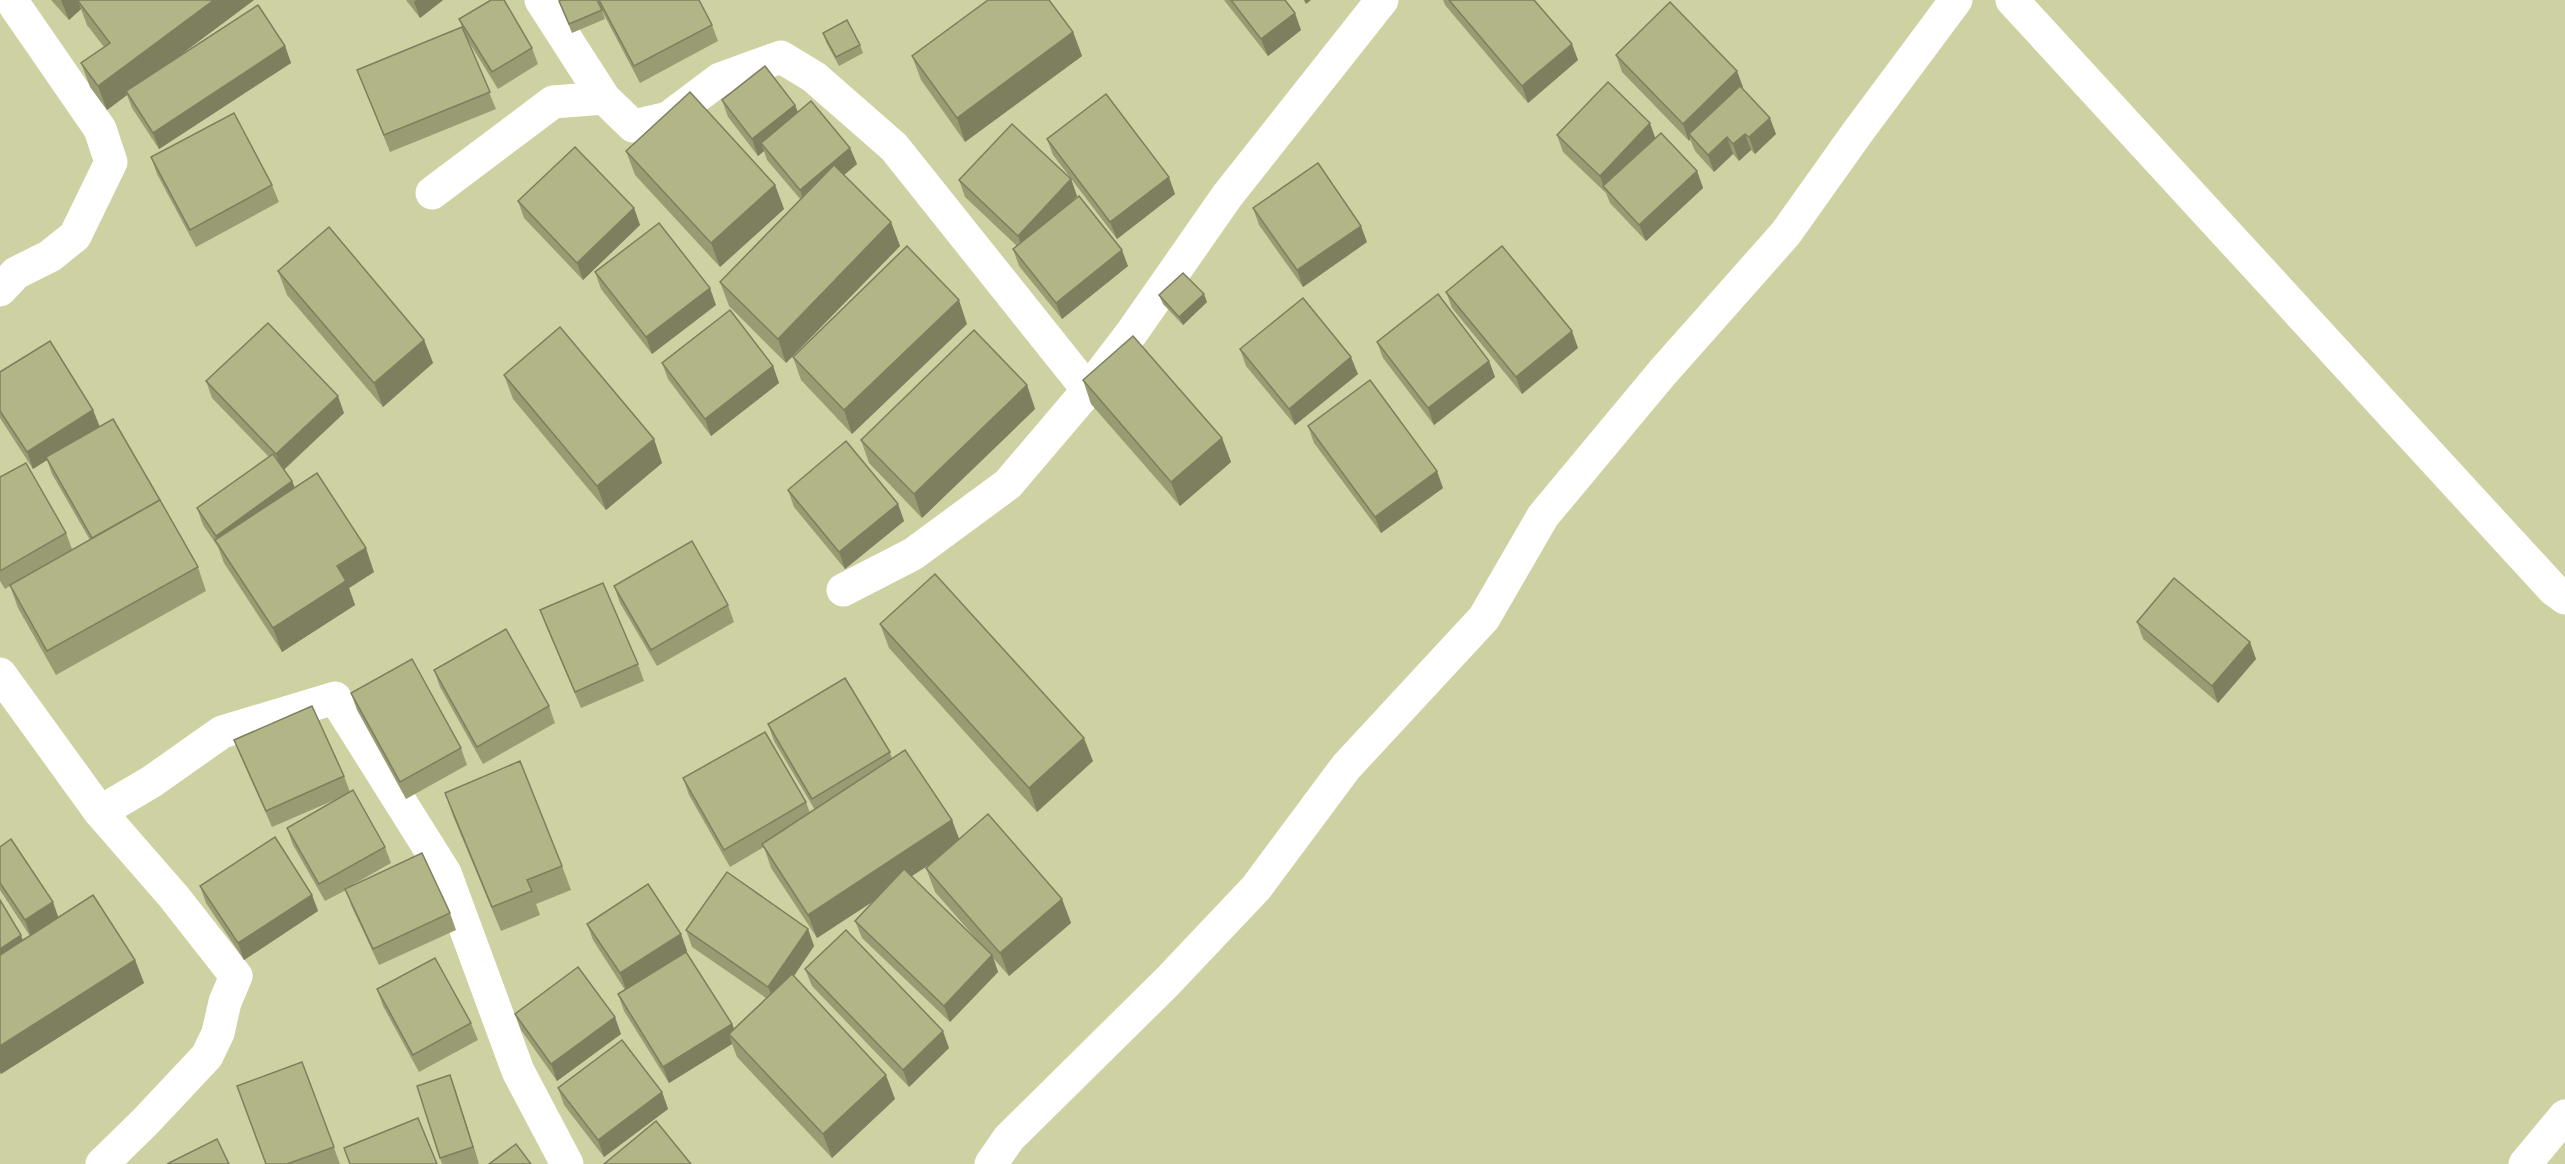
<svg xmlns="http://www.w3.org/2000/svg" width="2565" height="1164" viewBox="0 0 2565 1164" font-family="Poppins,sans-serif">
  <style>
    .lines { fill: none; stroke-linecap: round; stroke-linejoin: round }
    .street { stroke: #fff; stroke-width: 33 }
    .wall { fill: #999c73; fill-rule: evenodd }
    .shaded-wall { fill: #7d7f5e }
    .building { fill: #b2b586; stroke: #7d7f5e; stroke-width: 1.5 }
  </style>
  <rect width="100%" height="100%" fill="#ced1a1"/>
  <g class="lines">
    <g class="street">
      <polyline points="541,0 604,98 633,126 668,118 720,79 781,57 814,77 894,147 1088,390"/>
      <polyline points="2012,0 2554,590 2565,598"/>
      <polyline points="432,193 553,102 604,98"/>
      <polyline points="0,290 16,273 50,256 75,236 111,162 100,129 11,0"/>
      <polyline points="843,590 913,554 1008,484 1088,390 1133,331 1227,196 1382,0"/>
      <polyline points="0,674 100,812 174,897 236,976 225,1002 218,1033 207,1056 145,1122 102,1164"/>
      <polyline points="100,812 151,782 222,732 335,698 445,873 518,1071 567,1164"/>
      <polyline points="991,1164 1009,1138 1167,982 1256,888 1346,767 1484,618 1543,516 1662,373 1786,233 1857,133 1956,0"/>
      <polyline points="2525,1164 2565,1116"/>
    </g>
  </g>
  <g class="wall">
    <polygon points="51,0 254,0 179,56 285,46 291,63 159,149 132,108 127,95 107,110 90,87 81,63 104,47 87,25 81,9 69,20"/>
    <polygon points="406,0 443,0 420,18"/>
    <polygon points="598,0 699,0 712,25 718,41 640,83 602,11 605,19 572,33 559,1 601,9"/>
    <polygon points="1224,0 1285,0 1301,30 1268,56"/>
    <polygon points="1443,0 1534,0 1578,60 1528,103 1445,5"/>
    <polygon points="459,19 532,48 538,64 498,89 467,39 496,109 390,152 357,70 462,27"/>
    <polygon points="1073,32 1082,56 965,142 921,80 912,56"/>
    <polygon points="823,33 860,45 863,53 839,66 826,42"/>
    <polygon points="1616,55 1743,87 1742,88 1776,134 1755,154 1751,150 1739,161 1733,154 1714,172 1695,151 1690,139 1689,141 1622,72"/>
    <polygon points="722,100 795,105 798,112 850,148 857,164 844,175 891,222 900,246 786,363 729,306 720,282 801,200 767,160 764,151 758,156 728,117"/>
    <polygon points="1557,135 1656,138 1697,171 1703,188 1646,241 1610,203 1606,193 1563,152"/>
    <polygon points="1047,139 1175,194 1117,239 1053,155"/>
    <polygon points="626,151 775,185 784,209 720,267 635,175"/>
    <polygon points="151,157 272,185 279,202 196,247 157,174"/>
    <polygon points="1071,179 1077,196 1070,203 1128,266 1062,319 1019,266 1013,249 1017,246 965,197 959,180"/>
    <polygon points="518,201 634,208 640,225 583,280 524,218"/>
    <polygon points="1253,208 1367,242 1303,287 1259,225"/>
    <polygon points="278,271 424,340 433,363 383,407 287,295"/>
    <polygon points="595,272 716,305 652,354 601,289"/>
    <polygon points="1446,292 1578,348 1522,394 1452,308"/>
    <polygon points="1159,295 1207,302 1183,325 1163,304"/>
    <polygon points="967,324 852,434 801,380 793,357"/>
    <polygon points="1377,342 1489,361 1495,377 1434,425 1383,358"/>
    <polygon points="1240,349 1358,374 1295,425 1246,366"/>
    <polygon points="662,363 773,366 779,383 711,436 668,379"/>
    <polygon points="0,372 93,410 99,427 198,567 206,591 56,675 18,608 10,586 5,589 0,581 0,475 1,477 66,533 72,549 90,540 52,474 47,460 33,469 0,418"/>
    <polygon points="504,375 654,439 662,463 606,510 513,399"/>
    <polygon points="1083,380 1222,438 1231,462 1180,506 1091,404"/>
    <polygon points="206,381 344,413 284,470 292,481 295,488 374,572 349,588 355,605 282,652 224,563 218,547 203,525 197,508 269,457 212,398"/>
    <polygon points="1027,385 1035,409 922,518 869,463 861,440"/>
    <polygon points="1308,426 1443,488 1381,533 1314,443"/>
    <polygon points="788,490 898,504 904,521 845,569 794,507"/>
    <polygon points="614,586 728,605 734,622 657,666 620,603"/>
    <polygon points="540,610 638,664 644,681 581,708 546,626"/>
    <polygon points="2137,622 2256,659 2218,703 2143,639"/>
    <polygon points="880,624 1093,761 1037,812 889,648"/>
    <polygon points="434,670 549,706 555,723 483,764 440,687"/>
    <polygon points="351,693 461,748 467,765 406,799 357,710"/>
    <path d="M768,724l122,28 2,7 60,61 7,19 103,60 9,24 -62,53 -15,-17 4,13 -48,50 -88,-84 -7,-17 20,-21 -58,38 -46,-70 -7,-21 -34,20 -41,-72 -6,-17 123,24 4,11 5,-3 -41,-69zM934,861l-8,7 9,24 43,49 -67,-65z"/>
    <polygon points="234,740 344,776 350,792 385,847 391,863 354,884 450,913 456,930 379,965 351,905 346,890 325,901 293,845 287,828 346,795 272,827 241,757"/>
    <polygon points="445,793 562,866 571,890 536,904 540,915 501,931 453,816"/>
    <polygon points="0,847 58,917 135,960 144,983 1,1074 0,1073 0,900 23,940 30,936 0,890"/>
    <polygon points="200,886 312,895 318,911 244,960 206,903"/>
    <polygon points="587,924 681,934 687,951 665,965 732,1024 734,1028 766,998 692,947 686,930 808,929 814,946 794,976 895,1099 832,1158 737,1057 732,1044 669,1083 624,1011 618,994 625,990 593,940"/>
    <polygon points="805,969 949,1048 909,1087 812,986"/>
    <polygon points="377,989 471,1023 478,1040 419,1072 383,1006"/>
    <polygon points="515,1014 621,1034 557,1081 521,1030"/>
    <polygon points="302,1062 340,1164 266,1164"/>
    <polygon points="450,1075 456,1092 479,1164 442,1164 417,1086"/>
    <polygon points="558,1088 662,1092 668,1109 604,1157 564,1105"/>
  </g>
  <g class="shaded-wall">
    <polygon points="61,0 91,0 78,1 81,9 69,20"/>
    <polygon points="214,0 254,0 128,94 126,91 127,95 107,110 98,86"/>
    <polygon points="416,0 443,0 420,18 414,2"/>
    <polygon points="1304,0 1311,0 1306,4"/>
    <polygon points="1295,13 1301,30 1268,56 1261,39"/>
    <polygon points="1073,32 1082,56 965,142 957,118"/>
    <polygon points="1572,44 1578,60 1528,103 1522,86"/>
    <polygon points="285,46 291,63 159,149 153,133"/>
    <polygon points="1737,71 1743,87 1692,138 1689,134 1690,139 1689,141 1683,124"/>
    <polygon points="795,105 801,121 761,143 764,151 758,156 752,139"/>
    <polygon points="1770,118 1776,134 1755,154 1749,137"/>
    <polygon points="1650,123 1656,140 1604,187 1600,176"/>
    <polygon points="1745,134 1751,150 1739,161 1733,144"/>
    <polygon points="1727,137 1733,154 1714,172 1708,155"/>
    <polygon points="850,148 857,164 806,207 800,190"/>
    <polygon points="1697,171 1703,188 1646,241 1639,225"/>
    <polygon points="1169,177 1175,194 1117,239 1110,222"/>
    <polygon points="1071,179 1077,196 1024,253 1018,236"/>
    <polygon points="775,185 784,209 720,267 711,243"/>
    <polygon points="634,208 640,225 583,280 577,263"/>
    <polygon points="891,222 900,246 786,363 778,339"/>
    <polygon points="1361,226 1367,242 1303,287 1297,270"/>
    <polygon points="1122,250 1128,266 1062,319 1056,303"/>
    <polygon points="710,288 716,305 652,354 646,337"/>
    <polygon points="1204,294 1207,302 1183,325 1179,317"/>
    <polygon points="959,300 967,324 852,434 844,410"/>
    <polygon points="1572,331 1578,348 1522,394 1516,377"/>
    <polygon points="424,340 433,363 383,407 374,383"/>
    <polygon points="1351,357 1358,374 1295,425 1289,409"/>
    <polygon points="1489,361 1495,377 1434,425 1428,408"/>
    <polygon points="773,366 779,383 711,436 705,419"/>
    <polygon points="1027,385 1035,409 922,518 914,494"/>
    <polygon points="338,396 344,413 282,471 276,454"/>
    <polygon points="93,410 100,427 46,457 47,460 33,469 27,452"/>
    <polygon points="1222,438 1231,462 1180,506 1171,482"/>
    <polygon points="654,439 662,463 606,510 597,486"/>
    <polygon points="1437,471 1443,488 1381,533 1375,517"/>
    <polygon points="292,481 299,498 220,546 216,536"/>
    <polygon points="898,504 904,521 845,569 839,552"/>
    <polygon points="366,548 374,572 349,588 355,605 282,652 273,628 337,566"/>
    <polygon points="2250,642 2256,659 2218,703 2212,686"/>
    <polygon points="1084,738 1093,761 1037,812 1029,788"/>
    <polygon points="952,820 961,844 817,938 808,915"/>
    <polygon points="312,895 318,911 244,960 238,943"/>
    <polygon points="1062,899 1071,923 1009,976 1000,953"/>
    <polygon points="53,902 59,919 31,937 25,920"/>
    <polygon points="808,929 814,946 775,1004 768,987"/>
    <polygon points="681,934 687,951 626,990 620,973"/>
    <polygon points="21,935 27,952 0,969 0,949"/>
    <polygon points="992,955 998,972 950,1022 944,1006"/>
    <polygon points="135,960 144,983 1,1074 0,1071 0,1046"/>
    <polygon points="615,1017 621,1034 557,1081 551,1064"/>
    <polygon points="732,1024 738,1040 729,1034 732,1044 669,1083 663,1067"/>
    <polygon points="943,1031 949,1048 909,1087 903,1070"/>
    <polygon points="450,1075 456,1092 479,1164 473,1147"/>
    <polygon points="886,1075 895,1099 832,1158 823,1134"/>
    <polygon points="662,1092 668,1109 604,1157 598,1140"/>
  </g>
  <g class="building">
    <polygon points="80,0 214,0 98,86 81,63 110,43 78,1"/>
    <polygon points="491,0 504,0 532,48 492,72 459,19"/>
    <polygon points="561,0 597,0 602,10 569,24 559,1"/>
    <polygon points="599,0 699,0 712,25 634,66"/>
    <polygon points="988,0 1049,0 1073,32 957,118 912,56"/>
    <polygon points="1231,0 1285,0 1295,13 1261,39"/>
    <polygon points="1449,0 1534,0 1572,44 1522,86"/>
    <polygon points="1670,2 1737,71 1683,124 1616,55"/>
    <polygon points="258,5 285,46 153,133 126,91"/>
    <polygon points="847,20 860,45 836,57 823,33"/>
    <polygon points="462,27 490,92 384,135 357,70"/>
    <polygon points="765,66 795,105 752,139 722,100"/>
    <polygon points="1608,82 1650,123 1600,176 1557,135"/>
    <polygon points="1740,86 1770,118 1749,137 1745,134 1733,144 1727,137 1708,155 1689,134"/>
    <polygon points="690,92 775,185 711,243 626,151"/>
    <polygon points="1106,94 1169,177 1110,222 1047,139"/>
    <polygon points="811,101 850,148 800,190 761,143"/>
    <polygon points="234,113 272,185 190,230 151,157"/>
    <polygon points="1012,124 1071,179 1018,236 959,180"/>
    <polygon points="1661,133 1697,171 1639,225 1603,186"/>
    <polygon points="575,147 634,208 577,263 518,201"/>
    <polygon points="1318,163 1361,226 1297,270 1253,208"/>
    <polygon points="834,165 891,222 778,339 720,282"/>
    <polygon points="1079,196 1122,250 1056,303 1013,249"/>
    <polygon points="659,223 710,288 646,337 595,272"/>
    <polygon points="329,227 424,340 374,383 278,271"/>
    <polygon points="907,246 959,300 844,410 793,357"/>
    <polygon points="1502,246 1572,331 1516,377 1446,292"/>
    <polygon points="1183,273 1204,294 1179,317 1159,295"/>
    <polygon points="1438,294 1489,361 1428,408 1377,342"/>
    <polygon points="1303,298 1351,357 1289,409 1240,349"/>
    <polygon points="730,310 773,366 705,419 662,363"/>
    <polygon points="268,323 338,396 276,454 206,381"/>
    <polygon points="560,327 654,439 597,486 504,375"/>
    <polygon points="974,330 1027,385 914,494 861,440"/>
    <polygon points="1133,336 1222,438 1171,482 1083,380"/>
    <polygon points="50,341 93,410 27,452 0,411 0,372"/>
    <polygon points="1370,380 1437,471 1375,517 1308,426"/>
    <polygon points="113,419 160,500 92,538 46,457"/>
    <polygon points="846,441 898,504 839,552 788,490"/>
    <polygon points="273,454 292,481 216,536 197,508"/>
    <polygon points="26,463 66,533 0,571 0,477"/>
    <polygon points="317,473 366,548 337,566 346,581 273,628 215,540"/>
    <polygon points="160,500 198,567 47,651 10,585"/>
    <polygon points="692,541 728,605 651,650 614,586"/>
    <polygon points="935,574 1084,738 1029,788 880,624"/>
    <polygon points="2174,578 2250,642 2212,686 2137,622"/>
    <polygon points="603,583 638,664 575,692 540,610"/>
    <polygon points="506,629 549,706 477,747 434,670"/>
    <polygon points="412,659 461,748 400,782 351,693"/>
    <polygon points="845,678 890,752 812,799 768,724"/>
    <polygon points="312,706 344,776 266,811 234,740"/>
    <polygon points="765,732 806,802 724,850 683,778"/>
    <polygon points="905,750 952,820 808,915 762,844"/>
    <polygon points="520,761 562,866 527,880 532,891 492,907 445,793"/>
    <polygon points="353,790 385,847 319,884 287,828"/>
    <polygon points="988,814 1062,899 1000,953 926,868"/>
    <polygon points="275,837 312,895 238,943 200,886"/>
    <polygon points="11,839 53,902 25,920 0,883 0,847"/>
    <polygon points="422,853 450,913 373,949 345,889"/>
    <polygon points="904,869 992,955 944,1006 855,921"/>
    <polygon points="727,872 808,929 768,987 686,930"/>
    <polygon points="648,884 681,934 620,973 587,924"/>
    <polygon points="93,895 135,960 0,1046 0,955"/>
    <polygon points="0,900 21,935 0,949"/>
    <polygon points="846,930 943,1031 903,1070 805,969"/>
    <polygon points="686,952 732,1024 663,1067 618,994"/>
    <polygon points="435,958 471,1023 413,1055 377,989"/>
    <polygon points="578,967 615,1017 551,1064 515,1014"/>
    <polygon points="792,974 886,1075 823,1134 729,1034"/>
    <polygon points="622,1040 662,1092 598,1140 558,1088"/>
    <polygon points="302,1062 334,1147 287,1164 266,1164 237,1086"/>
    <polygon points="450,1075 473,1147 440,1158 417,1086"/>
    <polygon points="418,1118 437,1164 350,1164 344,1148"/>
    <polygon points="656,1121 691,1164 604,1164"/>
    <polygon points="217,1139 229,1164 167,1164"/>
    <polygon points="516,1144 531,1164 489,1164"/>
  </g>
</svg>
